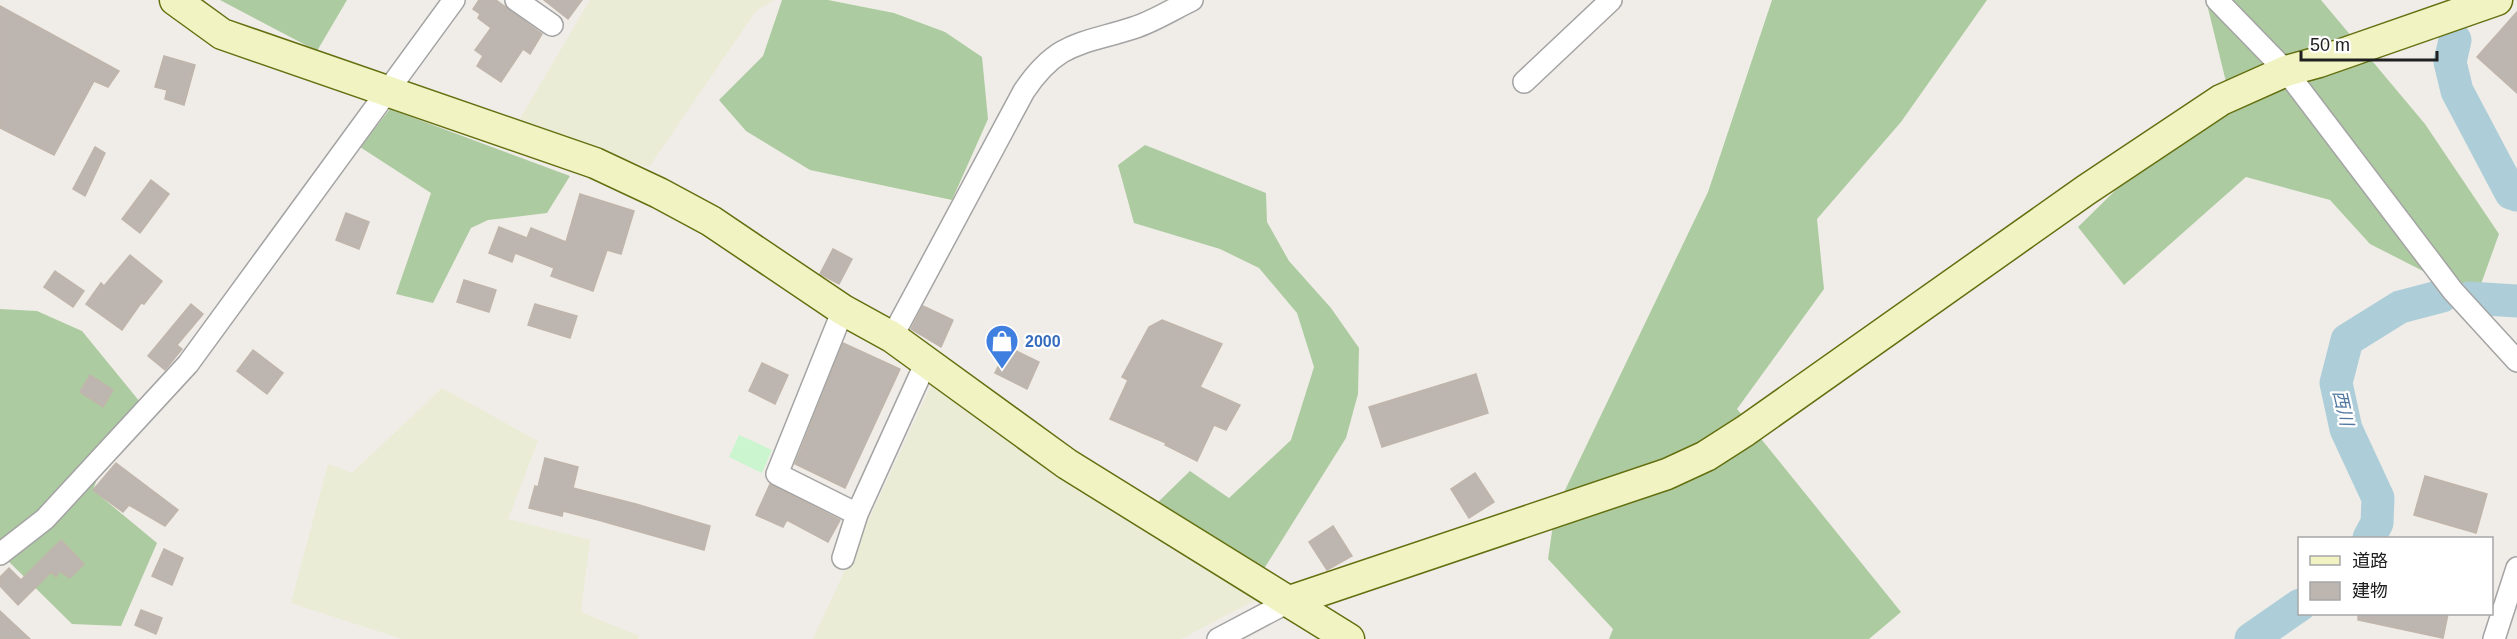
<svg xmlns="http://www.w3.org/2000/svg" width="2517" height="639" viewBox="0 0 2517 639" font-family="Helvetica,'Noto Sans JP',sans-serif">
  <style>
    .farmland { fill: #eaecd5 }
    .forest { fill: #adcba0 }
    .park { fill: #caf5ce }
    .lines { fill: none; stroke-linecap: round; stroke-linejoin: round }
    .river { stroke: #adced9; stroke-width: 33 }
    .building { fill: #bdb6b0; stroke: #c0b5ab; stroke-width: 1.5 }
    .street-casing { stroke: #a4a4a4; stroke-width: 24 }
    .secondary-casing { stroke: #646f10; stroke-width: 33 }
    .street { stroke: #fff; stroke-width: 21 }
    .secondary { stroke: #f1f4c2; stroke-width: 30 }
    .labels { text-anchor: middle; stroke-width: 4.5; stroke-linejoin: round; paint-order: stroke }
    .shop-label { font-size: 16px; font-weight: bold; fill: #366cbe; stroke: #fff; text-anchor: start }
    .water-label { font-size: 18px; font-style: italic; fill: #5278a0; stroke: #fff }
  </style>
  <rect width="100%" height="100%" fill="#f0ede8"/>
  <g class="farmland">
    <polygon points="590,0 774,0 756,11 649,167 515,127"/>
    <polygon points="933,381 1263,596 1181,639 813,639"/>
    <polygon points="442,388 538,441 508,519 590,540 581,612 639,636 638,639 402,639 291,603 328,464 352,473"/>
  </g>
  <g class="forest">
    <polygon points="220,0 347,0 317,51"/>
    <polygon points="782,0 828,0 894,13 945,32 982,57 988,119 952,200 810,170 746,131 719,100 763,56"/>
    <polygon points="1772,0 1987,0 1901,122 1817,219 1824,289 1737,409 1901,612 1869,639 1609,639 1613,629 1548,559 1555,511 1708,192"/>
    <polygon points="2206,0 2321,0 2425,124 2499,234 2476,298 2370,244 2330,200 2246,177 2124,285 2078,227 2226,82"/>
    <polygon points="390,109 570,176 547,213 488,220 471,228 433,303 396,294 431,193 360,147"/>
    <polygon points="1145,145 1266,193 1267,222 1289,261 1331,308 1359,348 1358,394 1346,438 1262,572 1154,506 1190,471 1229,498 1291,440 1314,367 1297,313 1259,268 1220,249 1134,223 1118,165"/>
    <polygon points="0,309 37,311 82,331 140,402 108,450 93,490 157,543 121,626 72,624 0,553"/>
  </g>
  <polygon class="park" points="739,435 772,450 762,473 729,457"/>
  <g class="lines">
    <g class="river">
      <polyline points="2455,40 2450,62 2457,91 2511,193 2517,195"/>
      <polyline points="2469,298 2517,301"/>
      <polyline points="2369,538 2377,523 2378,498 2346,429 2336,383 2347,340 2400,307 2442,296"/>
      <polyline points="2251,639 2300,605"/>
    </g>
  </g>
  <g class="building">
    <polygon points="479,0 496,0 542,34 530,54 523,49 501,82 477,66 483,56 475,50 491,28 478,18 480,14 473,9"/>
    <polygon points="544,0 582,0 568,19"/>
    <polygon points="0,6 119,71 108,87 94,81 54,155 0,128"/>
    <polygon points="2517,12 2517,93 2477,57"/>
    <polygon points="164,56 195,65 184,105 165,99 167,90 155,87"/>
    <polygon points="95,147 105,153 85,196 73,189"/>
    <polygon points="151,180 169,194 140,233 122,219"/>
    <polygon points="580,194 634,211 621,254 607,250 593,291 551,276 554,268 515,253 512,262 489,253 499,227 527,238 531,228 566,242"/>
    <polygon points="346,213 369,222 359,249 336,240"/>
    <polygon points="833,249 852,259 839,284 820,274"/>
    <polygon points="130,255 162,281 144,304 141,303 122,330 86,304 101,283 104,286"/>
    <polygon points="55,271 84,291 73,307 44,287"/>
    <polygon points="464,280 496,290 489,312 457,302"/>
    <polygon points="191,304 203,314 177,345 182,349 165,370 148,356"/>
    <polygon points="535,304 577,316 570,338 528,325"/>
    <polygon points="923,306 953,320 941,347 911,329"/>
    <polygon points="1162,320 1222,344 1200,387 1240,405 1226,430 1214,425 1197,461 1165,445 1166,443 1110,419 1128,380 1122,377 1149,327"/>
    <polygon points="843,343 900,369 845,488 795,464"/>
    <polygon points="1008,347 1039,362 1027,389 995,373"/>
    <polygon points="253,350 283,373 267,394 237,371"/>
    <polygon points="762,363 788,375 775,404 749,391"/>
    <polygon points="1476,374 1488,413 1382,447 1369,407"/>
    <polygon points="90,375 113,390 103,407 80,392"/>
    <polygon points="545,458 578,467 573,488 636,504 710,526 704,550 598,520 563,511 562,516 529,508 535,486 538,487"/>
    <polygon points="116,463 178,510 165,526 129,505 123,512 93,490"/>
    <polygon points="1475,473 1494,502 1469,518 1451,489"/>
    <polygon points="2425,476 2487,494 2476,533 2414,515"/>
    <polygon points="770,484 840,520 828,542 787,520 783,527 756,515"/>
    <polygon points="1333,526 1352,556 1327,570 1309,542"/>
    <polygon points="61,540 84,564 70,578 59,571 56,577 51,572 18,605 0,586 0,577 9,568 21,580"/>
    <polygon points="164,549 183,558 172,585 152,576"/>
    <polygon points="141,610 162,618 156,634 135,625"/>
    <polygon points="0,611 30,639 0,639"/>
    <polygon points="2358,614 2448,614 2443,638 2358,620"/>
  </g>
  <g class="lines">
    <g class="street-casing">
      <g id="street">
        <polyline points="516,0 552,25"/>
        <polyline points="2217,0 2286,71 2453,291 2517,361"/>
        <polyline points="1524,82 1611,0"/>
        <polyline points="843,310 777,474 857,514"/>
        <path d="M892,337l132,-246c34,-50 56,-46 109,-63 20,-6 40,-19 59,-28"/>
        <polyline points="0,554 45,519 188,364 454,0"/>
        <polyline points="843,558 857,514 927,360"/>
        <polyline points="1218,639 1290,601"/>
        <polyline points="2494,639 2517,568"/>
      </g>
    </g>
    <g class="secondary-casing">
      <g id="secondary">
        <polyline points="175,0 222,34 595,163 659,193 711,221 843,310 892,337 1067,464 1349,639"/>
        <polyline points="1290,601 1667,474 1706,456 1745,431 2086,190 2221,100 2286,71 2319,62 2497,0"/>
      </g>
    </g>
    <use href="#street" class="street"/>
    <use href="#secondary" class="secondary"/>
  </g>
  <defs>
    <g id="shop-pin" transform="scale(1.725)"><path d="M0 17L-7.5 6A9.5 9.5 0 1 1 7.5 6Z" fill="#3f7fe0" stroke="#fff"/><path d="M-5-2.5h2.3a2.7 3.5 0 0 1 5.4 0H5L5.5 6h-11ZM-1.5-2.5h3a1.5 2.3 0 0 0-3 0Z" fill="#fff"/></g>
  </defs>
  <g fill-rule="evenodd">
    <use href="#shop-pin" x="1002" y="341"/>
  </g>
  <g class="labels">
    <g class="shop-label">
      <text x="1025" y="347">2000</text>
    </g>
    <g class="water-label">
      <text transform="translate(2343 408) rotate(77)" y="6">西川</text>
    </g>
  </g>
  <rect x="2298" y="537" width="195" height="78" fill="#ffffff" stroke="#a6a6a6" stroke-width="1.5"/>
  <rect x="2310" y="556" width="30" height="9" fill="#f1f4c2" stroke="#a6a6a6" stroke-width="1.5"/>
  <text x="2352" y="567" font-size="18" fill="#202020">道路</text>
  <rect x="2310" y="582" width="30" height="18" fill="#bdb6b0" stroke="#a6a6a6" stroke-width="1.5"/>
  <text x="2352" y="597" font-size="18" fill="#202020">建物</text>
  <path d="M2301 51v9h136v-9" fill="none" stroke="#202020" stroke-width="3"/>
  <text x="2310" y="51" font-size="18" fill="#202020" stroke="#ffffff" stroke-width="4.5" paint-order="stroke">50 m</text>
</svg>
